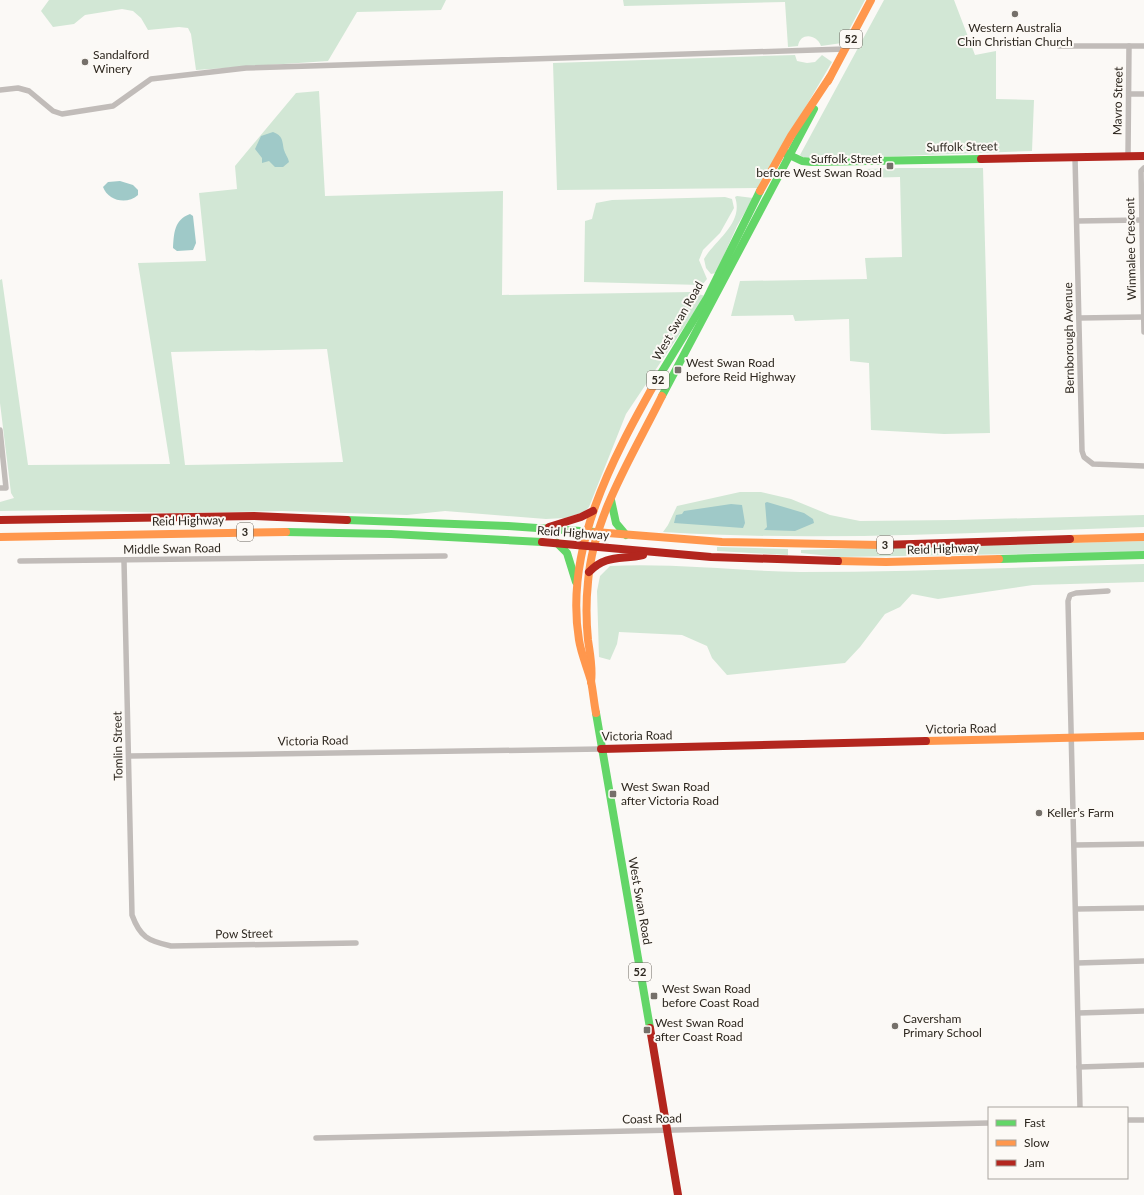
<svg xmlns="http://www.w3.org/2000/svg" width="1144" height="1195" viewBox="0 0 1144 1195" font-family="Lato,sans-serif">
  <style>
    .green { fill: #d2e7d5; fill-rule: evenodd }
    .water { fill: #9fc9c8 }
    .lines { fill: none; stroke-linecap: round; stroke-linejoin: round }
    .street { stroke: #c1bcb9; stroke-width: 5.5 }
    .fast { stroke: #63d668; stroke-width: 8 }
    .slow { stroke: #ff974d; stroke-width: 8 }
    .jam { stroke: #b3261e; stroke-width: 8 }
    .poi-dot { fill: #75706a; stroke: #fcf9f5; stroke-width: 1.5 }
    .labels { text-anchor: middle; stroke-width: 4; stroke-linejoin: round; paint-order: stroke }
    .shield { fill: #fcf9f5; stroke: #6b665f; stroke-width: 1 }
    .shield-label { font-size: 11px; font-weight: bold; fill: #2d271f }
    .poi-label { font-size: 12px; fill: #2d271f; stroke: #fcf9f5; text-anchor: start }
    .street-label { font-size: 12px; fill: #2d271f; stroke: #fcf9f5 }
  </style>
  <rect width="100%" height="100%" fill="#fbf9f6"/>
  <g class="green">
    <polygon points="49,0 446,0 441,10 357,12 328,61 196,70 191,34 188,28 179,27 148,30 141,18 133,11 122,9 85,15 74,24 53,27 41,11"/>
    <path d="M623,0h242l-23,43 -21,3c-4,-12 -21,-14 -23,0l-10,1 -3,-45 -161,4z"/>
    <polygon points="884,0 954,0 975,55 996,51 996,99 1034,100 1032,151 821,159 818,157 814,159 802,157 800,155"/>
    <polygon points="795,55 797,61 807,63 815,62 822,55 832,62 758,188 557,190 553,63"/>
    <path d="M319,91l6,105 178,-5 -1,104 190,-3 13,4 -79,118 -37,93 -5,5 -19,6 -19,1 -101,-8 -38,4 -125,-4 -109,2 -102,-3 -71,1v-9l14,-4 -3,-5 -11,-90v-123l2,-1 26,186 142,-1 -32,-201 68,-2 -7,-68 38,-4 -2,-23 61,-73zM327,349l16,113 -158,3 -14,-113z"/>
    <polygon points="900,168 983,168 990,433 944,434 871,430 869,363 850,361 849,319 795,321 793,315 731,316 740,281 867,279 865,258 902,257 900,177 863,178 863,169"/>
    <path d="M737,196l16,2 -16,28 -21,47 -5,1 -5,-6 -2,-9c12,-20 40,-36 31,-62z"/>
    <polygon points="725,197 732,199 734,208 720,233 703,250 699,260 707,279 702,285 584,282 585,221 592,219 596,203 612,200"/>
    <path d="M740,492h21l30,7 39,16 30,6 95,-1 189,-5v12c-160,5 -321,15 -481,5l5,-7 9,-19z"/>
    <polygon points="1144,541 1144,552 839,557 801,553 801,550 835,549"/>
    <polygon points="717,547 788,549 788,555 717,551"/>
    <path d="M1144,564v18l-111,3 -95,14 -26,-5 -12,13 -15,7 -25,33 -15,16 -118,12 -15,-17 -5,-12 -25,-11 -63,-3 -2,12 -7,16 -11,-3 -2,-66 3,-15 10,-10c63,-3 127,5 190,6 115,0 229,-5 344,-8z"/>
  </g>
  <g class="water">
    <path d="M273,132c10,4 9,8 11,18 1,4 4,7 5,12l-6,5h-8l-6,-6 -7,2v-5l-7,-9 6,-13z"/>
    <path d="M120,181l13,4 5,5v5c-11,10 -30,6 -35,-8l5,-5z"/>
    <path d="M190,214l3,2 3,27 -3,7 -16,1 -4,-3c1,-15 1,-28 17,-34z"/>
    <polygon points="767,502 804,513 813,519 814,523 795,531 764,530 767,527 765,503"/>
    <polygon points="731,504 742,505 745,523 743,528 674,523 676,515 682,514 684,511"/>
  </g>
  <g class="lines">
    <g class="street">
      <polyline points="1059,46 1144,46"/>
      <polyline points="0,90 18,88 29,91 53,111 62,114 113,106 151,79 246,68 845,49"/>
      <polyline points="1129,94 1144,94"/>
      <polyline points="1128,156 1129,46"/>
      <polyline points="1075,157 1082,451 1084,457 1093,464 1144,466"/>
      <polyline points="1144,168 1141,171 1144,332"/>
      <polyline points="1077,221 1142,220"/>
      <polyline points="1079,318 1144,317"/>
      <polyline points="0,430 6,488 0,488"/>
      <polyline points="20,561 445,556"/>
      <path d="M124,561l8,354c8,22 16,26 39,31l185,-3"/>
      <polyline points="130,756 601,749"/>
      <polyline points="1075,845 1144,844"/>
      <polyline points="1076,909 1144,908"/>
      <polyline points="1077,963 1144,961"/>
      <polyline points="1078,1013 1144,1011"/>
      <polyline points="1079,1067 1144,1065"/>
      <polyline points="1080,1108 1068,601 1070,595 1076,593 1108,591"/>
      <polyline points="1127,1120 1144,1120"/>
      <polyline points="316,1138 989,1123"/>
    </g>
    <g class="fast">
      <polyline points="783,152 802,161 812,162 981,159"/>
      <polyline points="655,383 707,298 760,191"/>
      <polyline points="662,396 814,109"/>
      <polyline points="611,500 616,523 626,535"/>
      <polyline points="347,520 508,526 595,532"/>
      <polyline points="286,532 391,534 542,542"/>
      <polyline points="557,543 567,553 576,582"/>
      <polyline points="999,559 1144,555"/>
      <polyline points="596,713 650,1028"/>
    </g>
    <g class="slow">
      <polyline points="828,81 871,0"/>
      <polyline points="760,191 791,136 830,77"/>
      <polyline points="595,532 722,542 881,545"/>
      <polyline points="0,537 286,532"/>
      <polyline points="1070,539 1144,537"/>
      <polyline points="838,561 886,562 999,559"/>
      <path d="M591,682c2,-14 -1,-28 -3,-42 -2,-20 -2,-39 0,-58 5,-66 45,-127 74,-186"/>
      <path d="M596,713c-2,-10 -3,-22 -5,-32 -4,-14 -10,-28 -12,-41 -15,-91 33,-181 76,-257"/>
      <polyline points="926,741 1144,736"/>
    </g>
    <g class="jam">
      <polyline points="981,159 1144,156"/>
      <polyline points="0,520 254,516 347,520"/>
      <polyline points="549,527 581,517 593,511"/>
      <polyline points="542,542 711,557 838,561"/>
      <polyline points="881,545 1070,539"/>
      <path d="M589,572c17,-18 32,-12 54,-17"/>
      <polyline points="601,749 926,741"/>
      <polyline points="650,1028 678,1195"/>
    </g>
  </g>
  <g class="poi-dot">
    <circle cx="1015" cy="14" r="4"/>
    <circle cx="85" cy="62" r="4"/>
    <rect x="886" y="162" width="8" height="8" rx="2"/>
    <rect x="674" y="366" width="8" height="8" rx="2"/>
    <rect x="609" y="790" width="8" height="8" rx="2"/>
    <circle cx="1039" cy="813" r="4"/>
    <rect x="650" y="992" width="8" height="8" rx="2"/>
    <circle cx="895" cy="1026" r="4"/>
    <rect x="643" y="1026" width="8" height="8" rx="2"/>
  </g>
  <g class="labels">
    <g class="shield">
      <rect x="840" y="30" width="22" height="18" rx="3"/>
      <rect x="647" y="371" width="22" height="18" rx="3"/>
      <rect x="237" y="523" width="16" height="18" rx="3"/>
      <rect x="877" y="536" width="16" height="18" rx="3"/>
      <rect x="629" y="963" width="22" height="18" rx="3"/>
    </g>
    <g class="shield-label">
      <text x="851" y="43">52</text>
      <text x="658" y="384">52</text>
      <text x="245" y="536">3</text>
      <text x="885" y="549">3</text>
      <text x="640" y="976">52</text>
    </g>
    <g class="poi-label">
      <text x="1015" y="32" text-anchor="middle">Western Australia<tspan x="1015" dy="14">Chin Christian Church</tspan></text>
      <text x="93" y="59">Sandalford<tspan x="93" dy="14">Winery</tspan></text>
      <text x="882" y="163" text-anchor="end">Suffolk Street<tspan x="882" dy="14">before West Swan Road</tspan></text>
      <text x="686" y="367">West Swan Road<tspan x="686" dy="14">before Reid Highway</tspan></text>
      <text x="621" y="791">West Swan Road<tspan x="621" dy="14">after Victoria Road</tspan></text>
      <text x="1047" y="817">Keller’s Farm</text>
      <text x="662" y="993">West Swan Road<tspan x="662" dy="14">before Coast Road</tspan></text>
      <text x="903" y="1023">Caversham<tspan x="903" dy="14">Primary School</tspan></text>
      <text x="655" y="1027">West Swan Road<tspan x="655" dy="14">after Coast Road</tspan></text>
    </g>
    <g class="street-label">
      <text transform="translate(1118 101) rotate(-89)" y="4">Mavro Street</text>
      <text transform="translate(962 147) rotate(-1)" y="4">Suffolk Street</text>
      <text transform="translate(1131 249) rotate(-91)" y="4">Winmalee Crescent</text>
      <text transform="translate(678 321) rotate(-60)" y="4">West Swan Road</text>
      <text transform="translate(1069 338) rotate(-91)" y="4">Bernborough Avenue</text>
      <text transform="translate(188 521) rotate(-1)" y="4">Reid Highway</text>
      <text transform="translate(573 533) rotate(4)" y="4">Reid Highway</text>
      <text transform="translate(172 549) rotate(-1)" y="4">Middle Swan Road</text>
      <text transform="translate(943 549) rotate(-2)" y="4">Reid Highway</text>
      <text transform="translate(961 729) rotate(-1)" y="4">Victoria Road</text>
      <text transform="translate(637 736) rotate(-1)" y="4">Victoria Road</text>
      <text transform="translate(313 741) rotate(-1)" y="4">Victoria Road</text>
      <text transform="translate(118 746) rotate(-91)" y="4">Tomlin Street</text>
      <text transform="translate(640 901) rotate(80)" y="4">West Swan Road</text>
      <text transform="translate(244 934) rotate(-1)" y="4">Pow Street</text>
      <text transform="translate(652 1119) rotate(-1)" y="4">Coast Road</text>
    </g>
  </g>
  <rect x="988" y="1107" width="140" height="72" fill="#fcf9f5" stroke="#a9a59f"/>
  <rect x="996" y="1120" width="20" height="6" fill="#63d668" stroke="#a9a59f"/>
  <text x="1024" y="1127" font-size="12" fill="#2d271f">Fast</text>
  <rect x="996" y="1140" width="20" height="6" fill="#ff974d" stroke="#a9a59f"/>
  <text x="1024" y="1147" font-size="12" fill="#2d271f">Slow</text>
  <rect x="996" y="1160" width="20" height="6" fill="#b3261e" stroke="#a9a59f"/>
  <text x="1024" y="1167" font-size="12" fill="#2d271f">Jam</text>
</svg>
